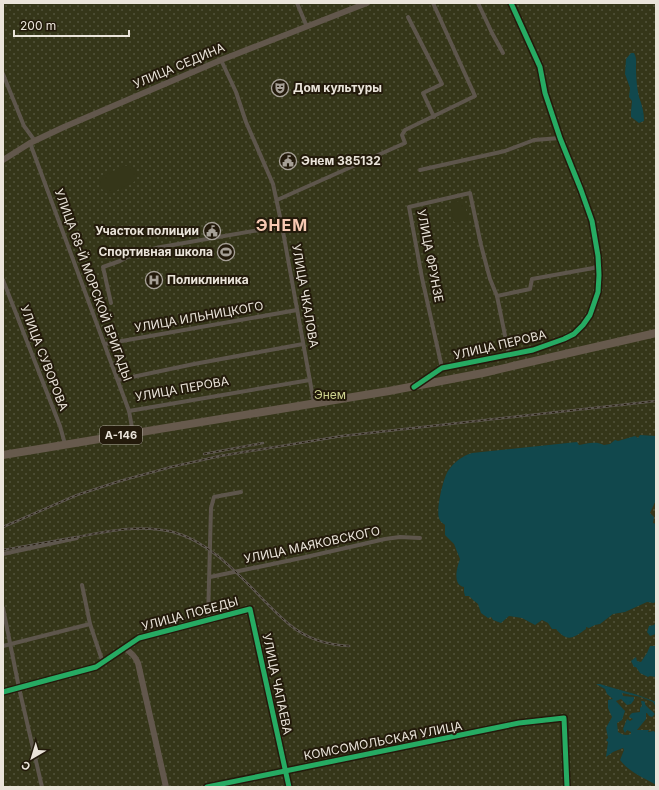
<svg xmlns="http://www.w3.org/2000/svg" width="659" height="790" viewBox="0 0 659 790" font-family="Inter,sans-serif">
  <style>
    .garden { fill: url(#garden-dots) }
    .pitch { fill: #353619 }
    .water { fill: #11484d }
    .lines { fill: none; stroke-linecap: round; stroke-linejoin: round }
    .street { stroke: #5e564c; stroke-width: 4 }
    .secondary { stroke: #62574c; stroke-width: 6 }
    .highway { stroke: #675a4d; stroke-width: 8 }
    .rail-casing { stroke: #5f5951; stroke-width: 2.5 }
    .rail { stroke: #231a0b; stroke-width: 1; stroke-dasharray: 3; stroke-linecap: butt }
    .cycleway-casing { stroke: #231a0b; stroke-width: 8 }
    .cycleway { stroke: #26ab63; stroke-width: 5 }
    .labels { text-anchor: middle; stroke-width: 4; stroke-linejoin: round; paint-order: stroke }
    .shield { fill: #231a0b; stroke: #aea79c; stroke-width: 1 }
    .shield-label { font-size: 11px; font-weight: bold; fill: #eae4da }
    .street-label { font-size: 12px; fill: #eae4da; stroke: #231a0b }
    .poi-label { font-size: 12px; font-weight: bold; fill: #eae4da; stroke: #231a0b; text-anchor: start }
    .park-label { font-size: 12px; fill: #cfd490; stroke: #231a0b }
    .district-label { font-size: 16px; font-weight: bold; letter-spacing: 1px; fill: #f7c9b3; stroke: #231a0b }
  </style>
  <defs>
    <pattern id="garden-dots" width="8" height="8" patternUnits="userSpaceOnUse"><rect width="8" height="8" fill="#353619"/><path d="M2 2h.1M6 6h.1" fill="none" stroke="#52533a" stroke-width="1.8" stroke-linecap="round"/></pattern>
  </defs>
  <rect width="100%" height="100%" fill="#27221a"/>
  <rect class="garden" x="3" y="3" width="653" height="784"/>
  <g class="pitch">
    <path d="M124,166c10,-2 16,7 10,16l-23,11c-6,0 -10,-3 -11,-10l3,-7z"/>
    <polygon points="464,200 468,220 454,222 450,203"/>
  </g>
  <g class="water">
    <path d="M631,53h3c3,6 2,9 2,15 0,9 1,21 3,29 3,8 5,15 5,24l-5,2 -8,-6v-5l1,-11 -3,-4 1,-9 -5,-14 1,-15z"/>
    <path d="M640,435l16,1v64l-6,13 4,4 -1,6 3,1v77l-2,2 -7,-1 -22,10 -12,2 -13,10 -5,1 -6,3 -3,-1v2c-13,9 -18,14 -30,0h-4l-4,-6 -6,-3 -7,5 -13,-7 -13,-2 -8,7 -8,-3 -2,-3 -3,1 -7,-5 -3,-9 -5,-4 -4,-4h-4l-1,-4v-5c-12,-2 -7,-20 -4,-28l-6,-15 -9,-9v-10c-2,-2 -5,-3 -6,-7 -3,-9 4,-39 9,-47 6,-9 14,-15 24,-18l105,-11 2,3c9,-2 17,-4 25,0l6,-1 5,-4 3,1 17,-5 3,2z"/>
    <polygon points="656,622 656,634 650,636 647,632 649,626 654,625"/>
    <polygon points="650,646 656,646 656,677 650,676 648,677 640,673 636,667 634,667 631,661 636,657 637,661 641,662 647,653"/>
    <path d="M596,684h4c19,6 38,10 56,18v5l-3,-5 -12,-5 -19,-4 1,3 11,1v3l-3,4 -4,1 -6,-6 -5,2 9,10 -3,9 -5,3 1,9c5,3 8,4 13,2v-2l-4,-2 -2,3 -2,-4 4,-10 3,2 3,-2 -4,-2 1,-2 2,-2 8,-1v-4l2,-2 -1,-5h2l2,1v2c3,5 7,6 10,10l-3,3 -3,-1 -2,-3h-1v6l-9,11h12l-1,2 6,-1 2,3v51c-13,-8 -26,-12 -36,-25l4,-10 -1,-2 -10,4 -7,5 2,-15 -2,-2 2,-2 -2,-10 6,-11 -4,-9v-8l5,-1 -6,-5 -2,-5z"/>
  </g>
  <g class="lines">
    <g class="street">
      <polyline points="297,3 307,27"/>
      <polyline points="478,3 492,33 503,53"/>
      <polyline points="408,17 442,84 423,93 434,117"/>
      <polyline points="221,60 236,92 246,122 273,184 282,226 314,403"/>
      <polyline points="3,74 24,126 35,141"/>
      <polyline points="30,143 129,411 133,433"/>
      <polyline points="420,170 505,151 534,140 560,138"/>
      <polyline points="277,200 405,143 402,135 405,130 475,96 433,3"/>
      <polyline points="3,280 60,426 65,444"/>
      <polyline points="497,296 530,289 532,279 599,267"/>
      <polyline points="111,303 103,267 120,261 135,253 161,247 282,226"/>
      <polyline points="105,344 297,310"/>
      <polyline points="442,368 422,278 409,207 470,193 481,245 490,279 497,296 509,355"/>
      <polyline points="118,380 194,364 303,344"/>
      <polyline points="129,411 310,380"/>
      <polyline points="3,554 77,538"/>
      <polyline points="210,577 306,557 385,539 400,537 420,538"/>
      <polyline points="82,585 90,624 103,663"/>
      <polyline points="3,608 19,688 42,787"/>
      <polyline points="208,619 211,508 214,497 241,492"/>
      <polyline points="3,646 90,624"/>
      <polyline points="124,648 139,638 250,609 289,787"/>
      <polyline points="207,787 519,723 564,718 567,787"/>
    </g>
    <g class="secondary">
      <polyline points="3,160 30,143 64,127 221,60 367,3"/>
      <polyline points="419,383 442,368 533,350 564,339 574,334 583,325 590,315 598,292 599,275 598,256 592,221 581,190 560,138 545,93 540,67 511,3"/>
      <path d="M3,692l93,-25 28,-19c7,4 11,8 14,15l28,124"/>
    </g>
    <polyline class="highway" points="3,455 389,391 483,373 656,333"/>
    <g class="rail-casing">
      <g id="rail">
        <polyline points="204,454 263,443"/>
        <polyline points="3,527 77,495 120,481 171,467 220,456 342,436 656,401"/>
        <path d="M3,550c25,-4 50,-9 74,-13 32,-6 64,-13 96,-5 48,13 81,63 117,93 17,14 38,20 59,21"/>
      </g>
    </g>
    <use href="#rail" class="rail"/>
    <g class="cycleway-casing">
      <g id="cycleway">
        <polyline points="414,387 442,368 533,350 564,339 574,334 583,325 590,315 598,292 599,275 598,256 592,221 581,190 560,138 545,93 540,67 511,3"/>
        <polyline points="3,692 96,667 139,638 250,609 289,787"/>
        <polyline points="207,787 519,723 564,718 567,787"/>
      </g>
    </g>
    <use href="#cycleway" class="cycleway"/>
  </g>
  <defs>
    <g id="theatre-ring" transform="scale(0.9)"><circle r="9.5" fill="#231a0b" stroke="#a6a097" stroke-width="1.5"/><path d="M-5-5.5Q0-4 5-5.5V0Q5 5 0 6Q-5 5-5 0ZM-3.3-2.5H-1v1.5H-3.3ZM1-2.5H3.3v1.5H1ZM-2.8 1Q0 5.5 2.8 1Z" fill="#a6a097"/></g>
    <g id="civic-ring" transform="scale(0.9)"><circle r="9.5" fill="#231a0b" stroke="#a6a097" stroke-width="1.5"/><path d="M-.6-6.5H3V-4.5H.6V-3L4-1V1h2V6H-6V1h2V-1L-.6-3ZM-1.2 2.5V6h2.4V2.5Z" fill="#a6a097"/></g>
    <g id="stadium-ring" transform="scale(0.9)"><circle r="9.5" fill="#231a0b" stroke="#a6a097" stroke-width="1.5"/><path d="M0-5a6.5 5 0 1 0 0 10a6.5 5 0 1 0 0-10ZM-3.5-1.8h7v3.6h-7Z" fill="#a6a097"/></g>
    <g id="hospital-ring" transform="scale(0.9)"><circle r="9.5" fill="#231a0b" stroke="#a6a097" stroke-width="1.5"/><path d="M-5-5h3v3.5h4V-5h3V5h-3V1.5h-4V5h-3Z" fill="#a6a097"/></g>
  </defs>
  <g fill-rule="evenodd">
    <use href="#theatre-ring" x="280" y="88"/>
    <use href="#civic-ring" x="288" y="161"/>
    <use href="#civic-ring" x="212" y="231"/>
    <use href="#stadium-ring" x="226" y="252"/>
    <use href="#hospital-ring" x="154" y="280"/>
  </g>
  <g class="labels">
    <rect class="shield" x="100" y="426" width="42" height="18" rx="3"/>
    <g class="shield-label">
      <text x="121" y="439">А-146</text>
    </g>
    <g class="street-label">
      <text transform="translate(179 66) rotate(-23)" y="4">УЛИЦА СЕДИНА</text>
      <text transform="translate(430 256) rotate(79)" y="4">УЛИЦА ФРУНЗЕ</text>
      <text transform="translate(93 285) rotate(70)" y="4">УЛИЦА 68-Й МОРСКОЙ БРИГАДЫ</text>
      <text transform="translate(305 296) rotate(80)" y="4">УЛИЦА ЧКАЛОВА</text>
      <text transform="translate(199 317) rotate(-10)" y="4">УЛИЦА ИЛЬНИЦКОГО</text>
      <text transform="translate(500 345) rotate(-13)" y="4">УЛИЦА ПЕРОВА</text>
      <text transform="translate(44 358) rotate(69)" y="4">УЛИЦА СУВОРОВА</text>
      <text transform="translate(182 389) rotate(-10)" y="4">УЛИЦА ПЕРОВА</text>
      <text transform="translate(312 545) rotate(-12)" y="4">УЛИЦА МАЯКОВСКОГО</text>
      <text transform="translate(190 614) rotate(-15)" y="4">УЛИЦА ПОБЕДЫ</text>
      <text transform="translate(277 684) rotate(78)" y="4">УЛИЦА ЧАПАЕВА</text>
      <text transform="translate(383 741) rotate(-11)" y="4">КОМСОМОЛЬСКАЯ УЛИЦА</text>
    </g>
    <g class="poi-label">
      <text x="293" y="92">Дом культуры</text>
      <text x="301" y="165">Энем 385132</text>
      <text x="199" y="235" text-anchor="end">Участок полиции</text>
      <text x="213" y="256" text-anchor="end">Спортивная школа</text>
      <text x="167" y="284">Поликлиника</text>
    </g>
    <g class="park-label">
      <text x="330" y="399">Энем</text>
    </g>
    <g class="district-label">
      <text x="282" y="231">ЭНЕМ</text>
    </g>
  </g>
  <rect width="659" height="790" fill="none" stroke="#eae4da" stroke-width="8"/>
  <g transform="translate(32 758) rotate(218)" stroke="#231a0b" stroke-width="3" paint-order="stroke">
  <path d="M0-3L7 15L0 10L-7 15Z" fill="#eae4da"/>
  <text y="-6" font-size="11" font-weight="bold" text-anchor="middle" fill="#eae4da">С</text>
  </g>
  <path d="M14 30v6h115v-6" fill="none" stroke="#eae4da" stroke-width="2"/>
  <text x="20" y="30" font-size="12" fill="#eae4da" stroke="#231a0b" stroke-width="3" paint-order="stroke">200 m</text>
</svg>
